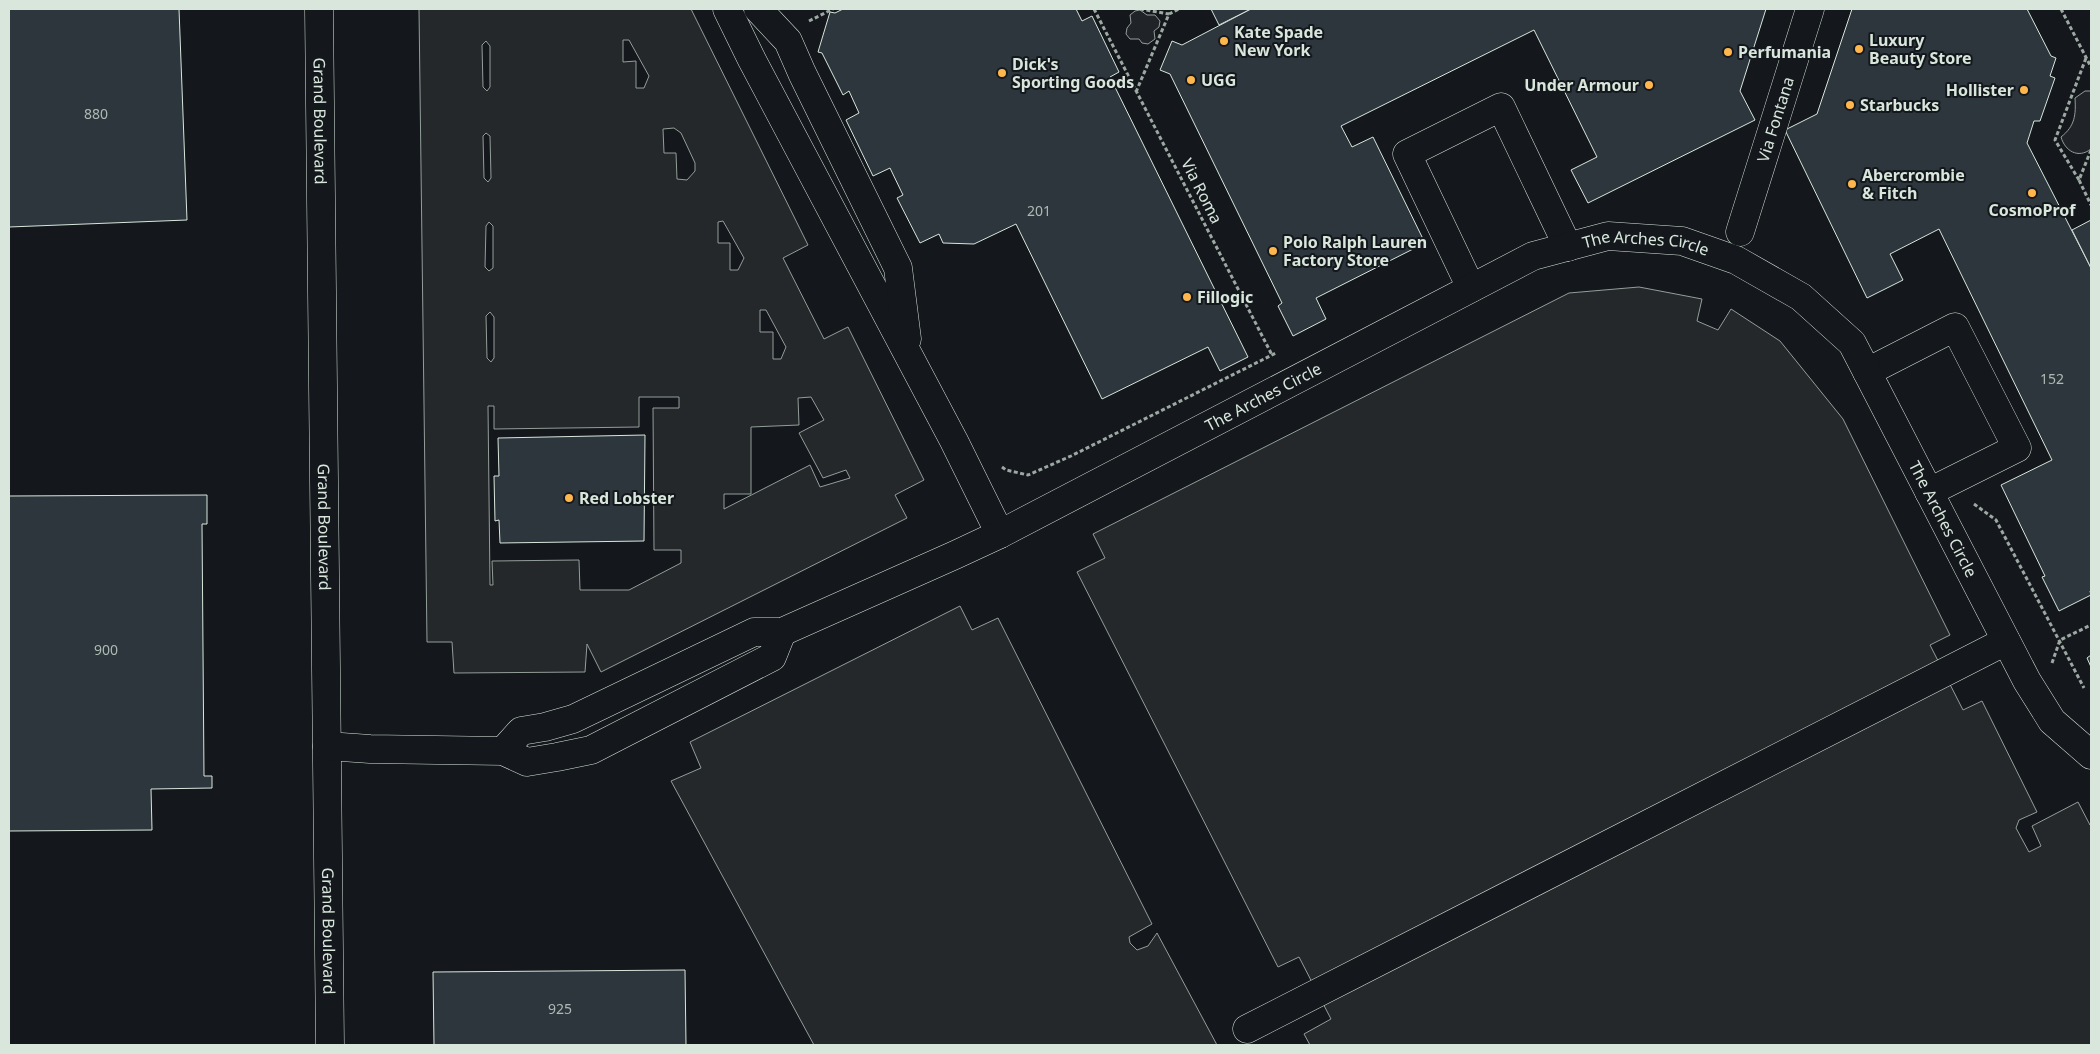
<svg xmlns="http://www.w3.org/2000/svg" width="2100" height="1054" viewBox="0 0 2100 1054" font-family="'Noto Sans',sans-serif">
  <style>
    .green { fill: #202428; stroke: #939e99 }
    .parking { fill: #24282b; stroke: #939e99; fill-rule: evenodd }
    .building { fill: #2c363c; stroke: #d8e6dc }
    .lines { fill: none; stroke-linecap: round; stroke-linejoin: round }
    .minor-casing { stroke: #d8e6dc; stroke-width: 29 }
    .path { stroke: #9da8a2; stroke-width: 3; stroke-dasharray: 4 2.5; stroke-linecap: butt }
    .minor { stroke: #14181c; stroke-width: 28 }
    .poi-dot { fill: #ffb74d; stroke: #14181c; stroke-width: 2 }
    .labels { text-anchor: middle; stroke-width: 4; stroke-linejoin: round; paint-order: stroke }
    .number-label { font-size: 14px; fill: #adbab4 }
    .poi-label { font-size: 16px; font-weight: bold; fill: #d8e6dc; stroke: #14181c; text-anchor: start }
    .street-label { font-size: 16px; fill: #d8e6dc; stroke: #14181c }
  </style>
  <rect width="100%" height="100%" fill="#14181c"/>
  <g class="green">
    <polygon points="1140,10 1147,15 1155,15 1160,21 1159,27 1154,31 1155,39 1148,44 1142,43 1139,39 1130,39 1126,34 1127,28 1131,23 1130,15 1135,11"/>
    <path d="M2085,91h6v58c-13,10 -26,2 -30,-12 14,-11 15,-22 14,-39z"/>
  </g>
  <g class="parking">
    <path d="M419,9h272l117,236 -25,13 41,81 24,-12 76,153 -29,15 12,23 -306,154 -14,-28 -2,28 -131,1 -2,-31h-25zM623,40h6l20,36 -5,12h-8v-27l-13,1zM486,41l4,5v41l-3,4 -4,-4 -1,-42zM674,128l7,5 14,30v8l-8,9 -10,-1 -1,-26h-12l-1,-24zM486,133l4,3 1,42 -3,4 -4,-4 -1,-42zM723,221l21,37 -6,12h-8v-27h-12v-21zM489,222l4,4v42l-4,3 -4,-4 1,-41zM760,310h6l20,37 -5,12h-8v-27h-13zM490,312l4,5v41l-3,4 -4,-4 -1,-42zM639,397h40v11h-26l1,142h27v13l-52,27h-49l-1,-30 -87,1 1,24h-3l-2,-179h6v23l145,-2zM811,397l13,23 -25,13 24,45 23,-8 4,8 -30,9 -10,-22 -86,44v-15h27v-67l48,-2 -1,-27z"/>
    <polygon points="1639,287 1702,299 1697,321 1718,330 1731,309 1780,341 1843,419 1950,635 1930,645 1963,710 1982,701 2037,812 2019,820 2016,828 2029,852 2041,846 2032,826 2078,802 2090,825 2091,821 2091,1045 1310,1045 1304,1034 1331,1019 1299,957 1278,967 1077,572 1105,558 1093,534 1569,293"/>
    <polygon points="960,606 972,630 998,618 1152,924 1129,937 1130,943 1137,950 1148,946 1157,933 1217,1045 814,1045 671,781 701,768 690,742"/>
  </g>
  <g class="building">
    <polygon points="9,9 179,9 187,220 9,227"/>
    <polygon points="843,9 1076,9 1082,21 1092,16 1119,72 1110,77 1248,357 1220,371 1208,347 1102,399 1016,224 974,244 943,243 939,234 920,243 897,198 903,195 890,168 873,176 846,120 859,113 849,91 843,95 822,53 818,52 830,12 835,13"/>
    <polygon points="1211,9 1251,9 1219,25"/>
    <polygon points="1251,9 1766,9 1740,91 1755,120 1588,203 1571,170 1597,157 1534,30 1341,126 1352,147 1373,137 1425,243 1316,298 1326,319 1293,336 1278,306 1282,303 1170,74 1160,70 1172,41 1182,45"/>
    <polygon points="1852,9 2027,9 2051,56 2056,58 2050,76 2055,78 2040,121 2034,121 2027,143 2091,268 2091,591 2090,591 2091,595 2059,611 2042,577 2045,576 2001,485 2052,460 1939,229 1890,254 1903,280 1867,298 1785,130 1817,114"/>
    <polygon points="2091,220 2091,268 2072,230"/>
    <polygon points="645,435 644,541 500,543 499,520 495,521 494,476 499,476 498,438"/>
    <polygon points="207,495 207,524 202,524 204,776 212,776 212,788 151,789 152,830 9,831 9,496"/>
    <polygon points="2091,655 2091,667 2087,658"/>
    <polygon points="685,970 686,1045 434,1045 433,972"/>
  </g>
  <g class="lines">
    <g class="minor-casing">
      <g id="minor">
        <path id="s1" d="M319,9l11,1036"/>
        <polyline points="727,9 752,60 954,441 1000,534"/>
        <polyline points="758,9 788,41 802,73 898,268 907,339"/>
        <path id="s2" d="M1740,232l70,-223"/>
        <polyline points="1471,288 1407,154 1501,107 1568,247"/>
        <polyline points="1867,372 1955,327 2017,448 1929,492"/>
        <polyline points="327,746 370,749 503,751 527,762 557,757 591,750 772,657 782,632"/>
        <path id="s3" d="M503,751l18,-20 24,-4 28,-8 181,-87h28l173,-77 45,-21 533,-278 75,-20 74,5 54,19 65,37 51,46 175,338 25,40 39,34"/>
        <polyline points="1247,1029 2006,641"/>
      </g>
    </g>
    <g class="path">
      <polyline points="1094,9 1272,355"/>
      <polyline points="1140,9 1169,14"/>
      <polyline points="2061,9 2091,67"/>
      <polyline points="809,21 833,9"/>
      <polyline points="1136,92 1169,14 1179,9"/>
      <polyline points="2091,150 2079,180 2091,205"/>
      <polyline points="2079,180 2055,140 2086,58"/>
      <polyline points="1002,467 1006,470 1028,475 1071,456 1276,353"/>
      <polyline points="1974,504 1996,520 2084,688"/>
      <polyline points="2052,663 2060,640 2091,625"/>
    </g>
    <use href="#minor" class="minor"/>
  </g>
  <g class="poi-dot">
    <circle cx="1224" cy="41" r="5"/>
    <circle cx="1859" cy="49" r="5"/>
    <circle cx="1728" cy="52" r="5"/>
    <circle cx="1002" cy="73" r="5"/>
    <circle cx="1191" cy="80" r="5"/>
    <circle cx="1649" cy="85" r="5"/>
    <circle cx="2024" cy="90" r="5"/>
    <circle cx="1850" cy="105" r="5"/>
    <circle cx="1852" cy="184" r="5"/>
    <circle cx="2032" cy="193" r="5"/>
    <circle cx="1273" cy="251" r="5"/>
    <circle cx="1187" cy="297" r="5"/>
    <circle cx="569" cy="498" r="5"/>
  </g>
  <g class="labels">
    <g class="number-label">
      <text x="96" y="119">880</text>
      <text x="1039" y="216">201</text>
      <text x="2052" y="384">152</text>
      <text x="106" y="655">900</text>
      <text x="560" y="1014">925</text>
    </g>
    <g class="poi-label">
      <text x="1234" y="38">Kate Spade<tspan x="1234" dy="18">New York</tspan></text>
      <text x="1869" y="46">Luxury<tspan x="1869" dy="18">Beauty Store</tspan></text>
      <text x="1738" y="58">Perfumania</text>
      <text x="1012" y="70">Dick's<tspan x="1012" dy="18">Sporting Goods</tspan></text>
      <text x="1201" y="86">UGG</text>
      <text x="1639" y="91" text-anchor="end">Under Armour</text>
      <text x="2014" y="96" text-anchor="end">Hollister</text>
      <text x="1860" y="111">Starbucks</text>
      <text x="1862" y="181">Abercrombie<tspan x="1862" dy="18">&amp; Fitch</tspan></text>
      <text x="2032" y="216" text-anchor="middle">CosmoProf</text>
      <text x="1283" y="248">Polo Ralph Lauren<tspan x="1283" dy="18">Factory Store</tspan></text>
      <text x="1197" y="303">Fillogic</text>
      <text x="579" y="504">Red Lobster</text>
    </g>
    <g class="street-label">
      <text dy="6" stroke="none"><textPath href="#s2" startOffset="118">Via Fontana</textPath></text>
      <text dy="6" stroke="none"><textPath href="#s1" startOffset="112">Grand Boulevard</textPath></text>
      <text transform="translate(1202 191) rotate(63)" y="6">Via Roma</text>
      <text dy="6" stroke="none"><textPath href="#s3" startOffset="1265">The Arches Circle</textPath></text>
      <text dy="6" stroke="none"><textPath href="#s3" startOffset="845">The Arches Circle</textPath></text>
      <text dy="6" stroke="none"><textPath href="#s3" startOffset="1700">The Arches Circle</textPath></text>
      <text dy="6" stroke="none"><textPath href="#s1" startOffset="518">Grand Boulevard</textPath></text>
      <text dy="6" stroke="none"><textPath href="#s1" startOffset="922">Grand Boulevard</textPath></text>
    </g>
  </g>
  <rect width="2100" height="1054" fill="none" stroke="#d8e6dc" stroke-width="20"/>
</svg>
